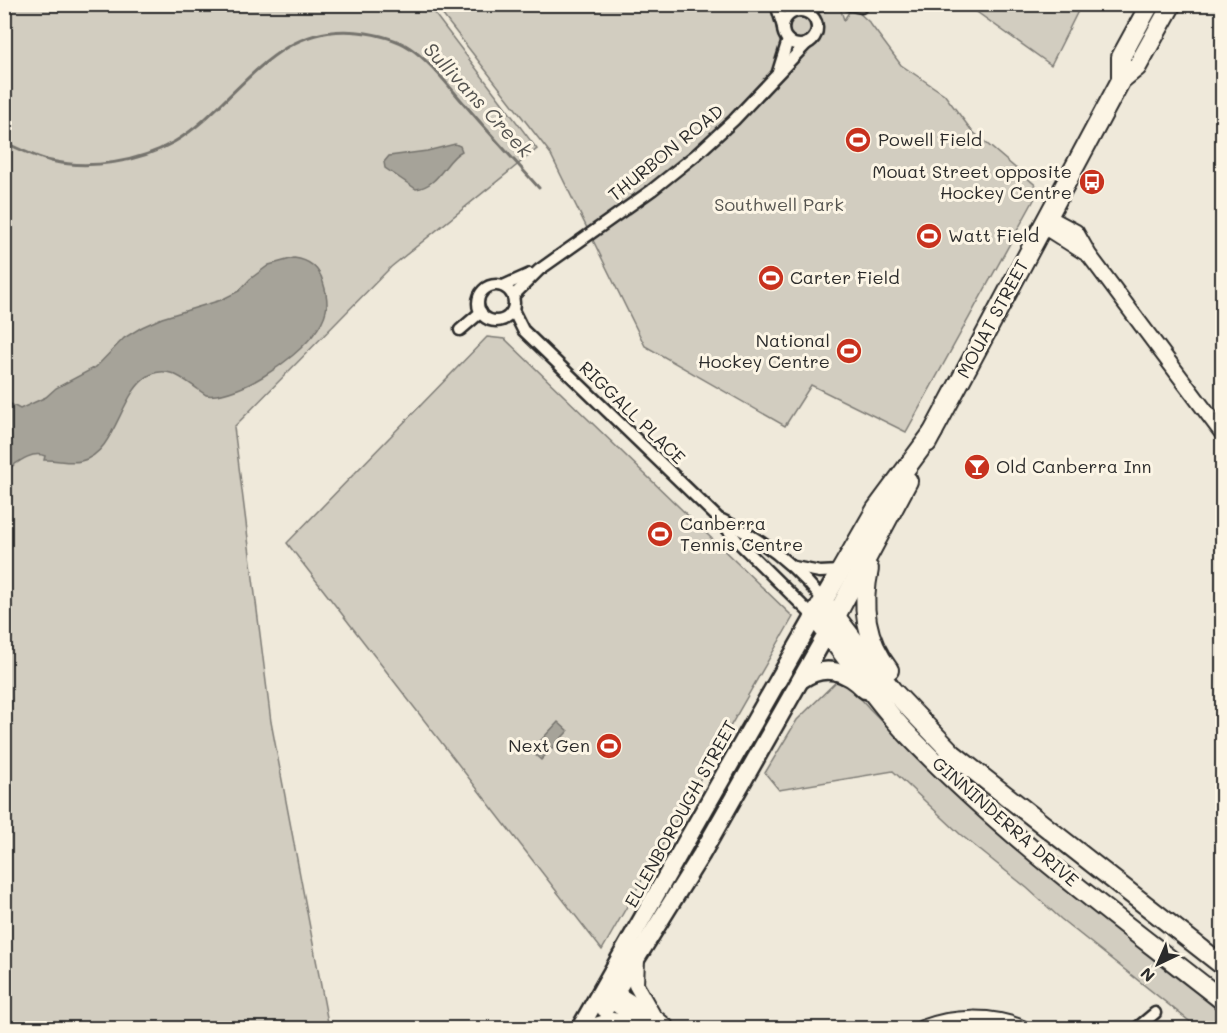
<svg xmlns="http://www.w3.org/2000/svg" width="1227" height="1033" viewBox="0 0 1227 1033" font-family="Mali,sans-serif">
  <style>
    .green { fill: #d2cdc0; stroke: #7e7c76; stroke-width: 1.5 }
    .water { fill: #a6a399; stroke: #75736d; stroke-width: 1.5 }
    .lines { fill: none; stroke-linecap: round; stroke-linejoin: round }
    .stream { stroke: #75736d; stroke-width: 3 }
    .minor-casing { stroke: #2b2b2b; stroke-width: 15 }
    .tertiary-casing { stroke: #2b2b2b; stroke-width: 18 }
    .secondary-casing { stroke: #2b2b2b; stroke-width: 21 }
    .primary-casing { stroke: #2b2b2b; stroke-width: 22 }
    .minor { stroke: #fcf5e5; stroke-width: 10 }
    .tertiary { stroke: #fcf5e5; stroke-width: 14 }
    .secondary { stroke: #fcf5e5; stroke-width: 16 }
    .primary { stroke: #fcf5e5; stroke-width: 18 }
    .labels { text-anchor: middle; stroke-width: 6; stroke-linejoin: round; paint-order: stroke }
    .poi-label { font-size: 18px; fill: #2b2b2b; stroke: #fcf5e5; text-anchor: start }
    .street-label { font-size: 18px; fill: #2b2b2b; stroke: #fcf5e5 }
    .park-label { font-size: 18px; fill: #555450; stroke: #fcf5e5 }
    .water-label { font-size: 20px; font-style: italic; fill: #565552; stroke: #fcf5e5 }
  </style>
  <rect width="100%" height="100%" fill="#efe9da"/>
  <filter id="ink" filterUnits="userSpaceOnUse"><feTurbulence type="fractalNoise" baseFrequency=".0167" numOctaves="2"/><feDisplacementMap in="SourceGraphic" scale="12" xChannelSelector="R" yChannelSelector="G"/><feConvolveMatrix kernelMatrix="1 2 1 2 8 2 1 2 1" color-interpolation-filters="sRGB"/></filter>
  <g filter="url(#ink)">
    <g class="green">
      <polygon points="839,4 844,20 849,12 856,10 869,22 901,65 944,94 972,131 1040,189 906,432 811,385 785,426 645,346 550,153 435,5"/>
      <polygon points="5,5 428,5 537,149 391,267 234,427 271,722 329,1028 5,1028"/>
      <polygon points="967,5 1081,5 1051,65"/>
      <polygon points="487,337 505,339 793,617 602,950 287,543"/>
      <polygon points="838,680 848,684 869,708 951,791 1013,847 1222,1009 1222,1028 1198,1028 1061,919 1027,888 961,835 893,771 779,790 765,773 797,720"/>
    </g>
    <g class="water">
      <path d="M455,144l5,2 2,5c-17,8 -22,35 -46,38l-31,-21 -1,-6 5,-6 38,-5z"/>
      <path d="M294,258c15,2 25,9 29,24 2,6 4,16 4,22 -2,35 -60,74 -89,85 -8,3 -23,8 -32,6 0,0 -6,-4 -7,-5 -15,-10 -30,-25 -49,-15 -31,17 -33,78 -69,86 -12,3 -25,-2 -37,-1l1,-4c-14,-6 -29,8 -40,15v-70l15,8 26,-12 10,-9 40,-21 28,-29 18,-11 20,-9 59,-18 18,-9 11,-12 19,-14z"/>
      <polygon points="558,722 568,731 541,760 531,751"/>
    </g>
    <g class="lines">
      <path class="stream" d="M4,142c15,7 31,15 47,19 39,9 88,1 123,-19 64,-38 98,-120 184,-110 18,2 37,6 52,16 22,15 39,39 57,59 23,27 48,54 72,81"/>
      <g class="minor-casing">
        <g id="minor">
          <polyline points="776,4 783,27"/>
          <polyline points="846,4 861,7"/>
          <polyline points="803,11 824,4"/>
          <circle cx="800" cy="28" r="17"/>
          <polyline points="778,72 788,40"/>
          <circle cx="496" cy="303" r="18"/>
          <polyline points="503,286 530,274"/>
          <polyline points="513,296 539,270 652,190 697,154 734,120 807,43"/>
          <polyline points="513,310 523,330 719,519 738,542 814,617"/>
          <polyline points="460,330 481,312"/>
          <path d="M722,520c40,19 74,46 101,80"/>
          <polyline points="794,567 820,572 840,571"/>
          <polyline points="1137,1028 1155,1013"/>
        </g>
      </g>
      <g class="tertiary-casing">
        <g id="tertiary">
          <polyline points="1048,217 1076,232 1089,255 1222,433"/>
          <polyline points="1043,226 1087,254"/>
          <polyline points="637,959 636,985 653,1015"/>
          <polyline points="608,988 656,1018 668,1028"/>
          <polyline points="603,996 651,1028"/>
          <polyline points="596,1025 612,1020 640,1024"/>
          <path d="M922,1028c30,-12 71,-13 100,0"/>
        </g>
      </g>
      <g class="secondary-casing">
        <g id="secondary">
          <path d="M801,680c24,-17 45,-9 64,10"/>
          <polyline points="605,1009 701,855 827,633"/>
          <polyline points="580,1028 814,617"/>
        </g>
      </g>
      <g class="primary-casing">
        <g id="primary">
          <polyline points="1121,80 1121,57 1150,4"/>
          <path d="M933,432l-57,77 -62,108c36,43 66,91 106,130 92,94 199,172 302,253"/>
          <polyline points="927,443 1121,80 1137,67 1172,4"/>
          <path d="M869,569c-8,37 -4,70 20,101"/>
          <polyline points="830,609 892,690 953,754 1222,965"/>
          <polyline points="827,633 908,481"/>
        </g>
      </g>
      <use href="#minor" class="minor"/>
      <use href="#tertiary" class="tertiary"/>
      <use href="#secondary" class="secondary"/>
      <use href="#primary" class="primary"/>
    </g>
  </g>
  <defs>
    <g id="stadium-disc" transform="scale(1.35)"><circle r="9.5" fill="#c8321e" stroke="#fcf5e5"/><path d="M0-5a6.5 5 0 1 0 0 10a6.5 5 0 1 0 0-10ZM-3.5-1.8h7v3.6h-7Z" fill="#fff"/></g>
    <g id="bus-disc" transform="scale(1.35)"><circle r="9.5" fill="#c8321e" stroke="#fcf5e5"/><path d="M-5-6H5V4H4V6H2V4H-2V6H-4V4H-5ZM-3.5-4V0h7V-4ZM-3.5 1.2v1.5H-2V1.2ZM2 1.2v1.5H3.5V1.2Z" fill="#fff"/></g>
    <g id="bar-disc" transform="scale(1.35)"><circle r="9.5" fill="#c8321e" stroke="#fcf5e5"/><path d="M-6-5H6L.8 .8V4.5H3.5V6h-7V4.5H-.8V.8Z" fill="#fff"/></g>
  </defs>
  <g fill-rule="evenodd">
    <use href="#stadium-disc" x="858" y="140"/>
    <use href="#bus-disc" x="1092" y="182"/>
    <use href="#stadium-disc" x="929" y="236"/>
    <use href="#stadium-disc" x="771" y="278"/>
    <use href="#stadium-disc" x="849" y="351"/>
    <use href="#bar-disc" x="977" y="467"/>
    <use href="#stadium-disc" x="660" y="534"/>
    <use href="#stadium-disc" x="609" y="746"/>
  </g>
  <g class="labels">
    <g class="poi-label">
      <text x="878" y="146">Powell Field</text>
      <text x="1072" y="178" text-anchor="end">Mouat Street opposite<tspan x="1072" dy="21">Hockey Centre</tspan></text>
      <text x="948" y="242">Watt Field</text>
      <text x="790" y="284">Carter Field</text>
      <text x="830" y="347" text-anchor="end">National<tspan x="830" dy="21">Hockey Centre</tspan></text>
      <text x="996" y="473">Old Canberra Inn</text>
      <text x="680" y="530">Canberra<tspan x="680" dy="21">Tennis Centre</tspan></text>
      <text x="590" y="752" text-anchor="end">Next Gen</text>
    </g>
    <g class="street-label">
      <text transform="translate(666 153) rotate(-39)" y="6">THURBON ROAD</text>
      <text transform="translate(993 319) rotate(-62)" y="6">MOUAT STREET</text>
      <text transform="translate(632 413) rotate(44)" y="6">RIGGALL PLACE</text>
      <text transform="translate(681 814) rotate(-61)" y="6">ELLENBOROUGH STREET</text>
      <text transform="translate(1005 822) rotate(41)" y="6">GINNINDERRA DRIVE</text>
    </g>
    <g class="park-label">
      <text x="779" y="211">Southwell Park</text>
    </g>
    <g class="water-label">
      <text transform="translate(478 100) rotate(47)" y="7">Sullivans Creek</text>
    </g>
  </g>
  <rect width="1227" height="1033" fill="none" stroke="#fcf5e5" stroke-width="24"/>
  <rect x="12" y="12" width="1203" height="1009" fill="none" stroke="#2b2b2b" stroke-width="2" filter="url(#ink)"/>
  <g transform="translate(1158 964) rotate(224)" stroke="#fcf5e5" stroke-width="4.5" paint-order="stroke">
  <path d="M0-4.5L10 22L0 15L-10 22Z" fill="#2b2b2b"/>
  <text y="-9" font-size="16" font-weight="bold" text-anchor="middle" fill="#2b2b2b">N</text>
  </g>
</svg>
